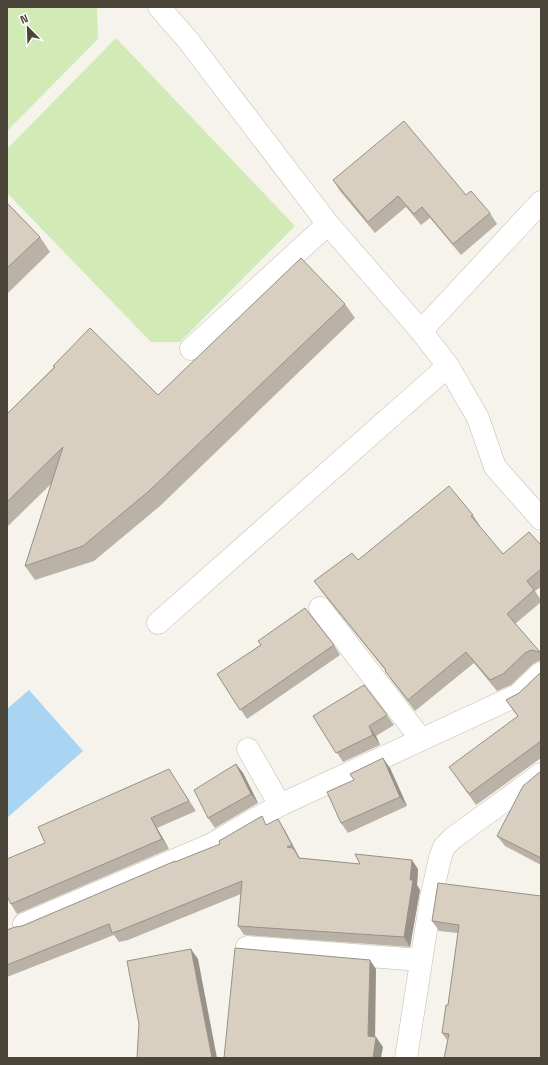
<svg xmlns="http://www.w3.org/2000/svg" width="548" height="1065" viewBox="0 0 548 1065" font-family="'Space Grotesk',sans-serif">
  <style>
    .green { fill: #d2eab5 }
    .water { fill: #a9d4f2 }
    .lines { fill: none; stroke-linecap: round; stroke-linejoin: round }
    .street-casing { stroke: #c2bbae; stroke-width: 23 }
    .street { stroke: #fff; stroke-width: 22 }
    .wall { fill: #bab2a6 }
    .shaded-wall { fill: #979187 }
    .building { fill: #d8cfc1; stroke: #979187 }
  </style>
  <rect width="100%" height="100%" fill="#f6f3ec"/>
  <g class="green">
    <polygon points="7,7 97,7 98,39 7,131"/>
    <polygon points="116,38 295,226 180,342 151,342 7,193 7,149"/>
  </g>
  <polygon class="water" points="29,690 83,751 7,818 7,709"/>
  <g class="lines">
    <g class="street-casing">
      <g id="street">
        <polyline points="159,7 187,39 328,224 421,331 448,366 478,418 495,467 541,519"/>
        <polyline points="421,331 541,202"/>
        <polyline points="191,349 328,224"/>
        <polyline points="320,608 421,739"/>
        <polyline points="158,623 448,366"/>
        <polyline points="248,749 280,805"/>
        <polyline points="24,924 212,844 280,805 518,695 541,673"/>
        <polyline points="247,947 421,960"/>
        <polyline points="406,1058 431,898 440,858 444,847 453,838 541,774"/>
      </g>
    </g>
    <use href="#street" class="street"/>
  </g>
  <g class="wall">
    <polygon points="333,180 466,195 490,213 497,224 461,255 430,218 421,225 406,207 375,233 340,191"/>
    <polygon points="7,203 40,237 50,252 7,294"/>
    <polygon points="345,304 355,318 160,506 94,561 35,580 25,566 51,484 7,527 7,414 54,367 53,366 158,395"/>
    <polygon points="473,515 480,526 479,526 503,554 541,545 541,587 535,591 541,600 541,602 515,624 541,653 541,661 538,661 533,664 511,685 497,691 474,663 415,711 392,681 385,671 385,670 322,592 314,581 358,560"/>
    <polygon points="261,645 334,645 340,655 247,719 217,674"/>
    <polygon points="541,672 541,758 476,805 457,778 518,717 506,700 519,693"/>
    <polygon points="387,715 394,725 376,736 380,745 343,762 313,716"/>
    <polygon points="236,764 243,773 258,803 215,828 208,818"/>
    <polygon points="390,768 407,806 348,833 341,823"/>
    <polygon points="541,771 541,865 505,846 497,836"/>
    <polygon points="175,779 196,811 157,828 169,849 17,914 11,904 45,843"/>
    <polygon points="268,824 284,829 300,858 360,864 418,869 417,885 420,890 410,947 244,935 238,926 241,894 128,940 119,942 114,935 7,977 7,930 22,926"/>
    <polygon points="541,896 447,1040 442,1033 448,1005 458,933 439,931 432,921"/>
  </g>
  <g class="shaded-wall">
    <polygon points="369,726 376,736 380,745 373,735"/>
    <polygon points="383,758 390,768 407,806 400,797"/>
    <polygon points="236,764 243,773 258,803 251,794"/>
    <polygon points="151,818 157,828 169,849 162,839"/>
    <polygon points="278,819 284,829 298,855 292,845"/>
    <polygon points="412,860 418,869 417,885 420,890 410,947 404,937"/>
    <polygon points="191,949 198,959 217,1058 212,1058"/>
    <polygon points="370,960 376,969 375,1043 376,1037 383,1047 381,1058 373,1058 368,1036"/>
  </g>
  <g class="building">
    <polygon points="404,121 466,195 471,191 490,213 453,244 422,207 414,214 398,196 368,222 333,180"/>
    <polygon points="7,203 40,237 7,268"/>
    <polygon points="301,258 345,304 149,491 83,546 25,566 63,447 7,502 7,414 55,367 53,366 90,328 158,395"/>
    <polygon points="449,486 473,515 471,516 503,554 529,532 541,545 541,569 527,581 534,590 507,614 540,652 531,650 525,653 503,674 490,680 466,652 408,700 385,671 386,670 314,581 352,553 358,560"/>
    <polygon points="305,608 334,645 240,710 217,674 261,645 258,641"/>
    <polygon points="541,672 541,741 469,794 449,767 518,716 506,700 519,693"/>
    <polygon points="364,685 387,715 369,726 373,735 336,753 313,716"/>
    <polygon points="383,758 400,797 341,823 327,792 354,780 350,774"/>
    <polygon points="236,764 251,794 208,818 194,790"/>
    <polygon points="169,769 189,801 151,818 162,839 11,904 7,896 7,859 45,843 38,827"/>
    <polygon points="541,771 541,858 497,836 523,786"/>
    <polygon points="262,816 266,825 278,819 292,845 287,847 293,848 299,858 360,864 355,854 412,860 410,880 413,880 404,937 238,926 242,881 121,930 112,933 109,924 7,965 7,930 15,927 22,926 175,861 175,862 220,844 219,841"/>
    <polygon points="438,883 541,896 541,1058 444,1058 449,1034 442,1033 446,1005 448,1005 459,925 432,921"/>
    <polygon points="235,948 370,960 368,1036 376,1037 373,1058 224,1058"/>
    <polygon points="191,949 212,1058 137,1058 139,1024 127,961"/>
  </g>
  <rect width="548" height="1065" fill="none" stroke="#4b4439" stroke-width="16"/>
  <g transform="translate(28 28) rotate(337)" stroke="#ffffff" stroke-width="3" paint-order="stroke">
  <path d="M0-3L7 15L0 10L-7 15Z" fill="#4b4439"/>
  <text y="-6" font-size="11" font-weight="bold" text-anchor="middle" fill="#4b4439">N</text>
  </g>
</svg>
